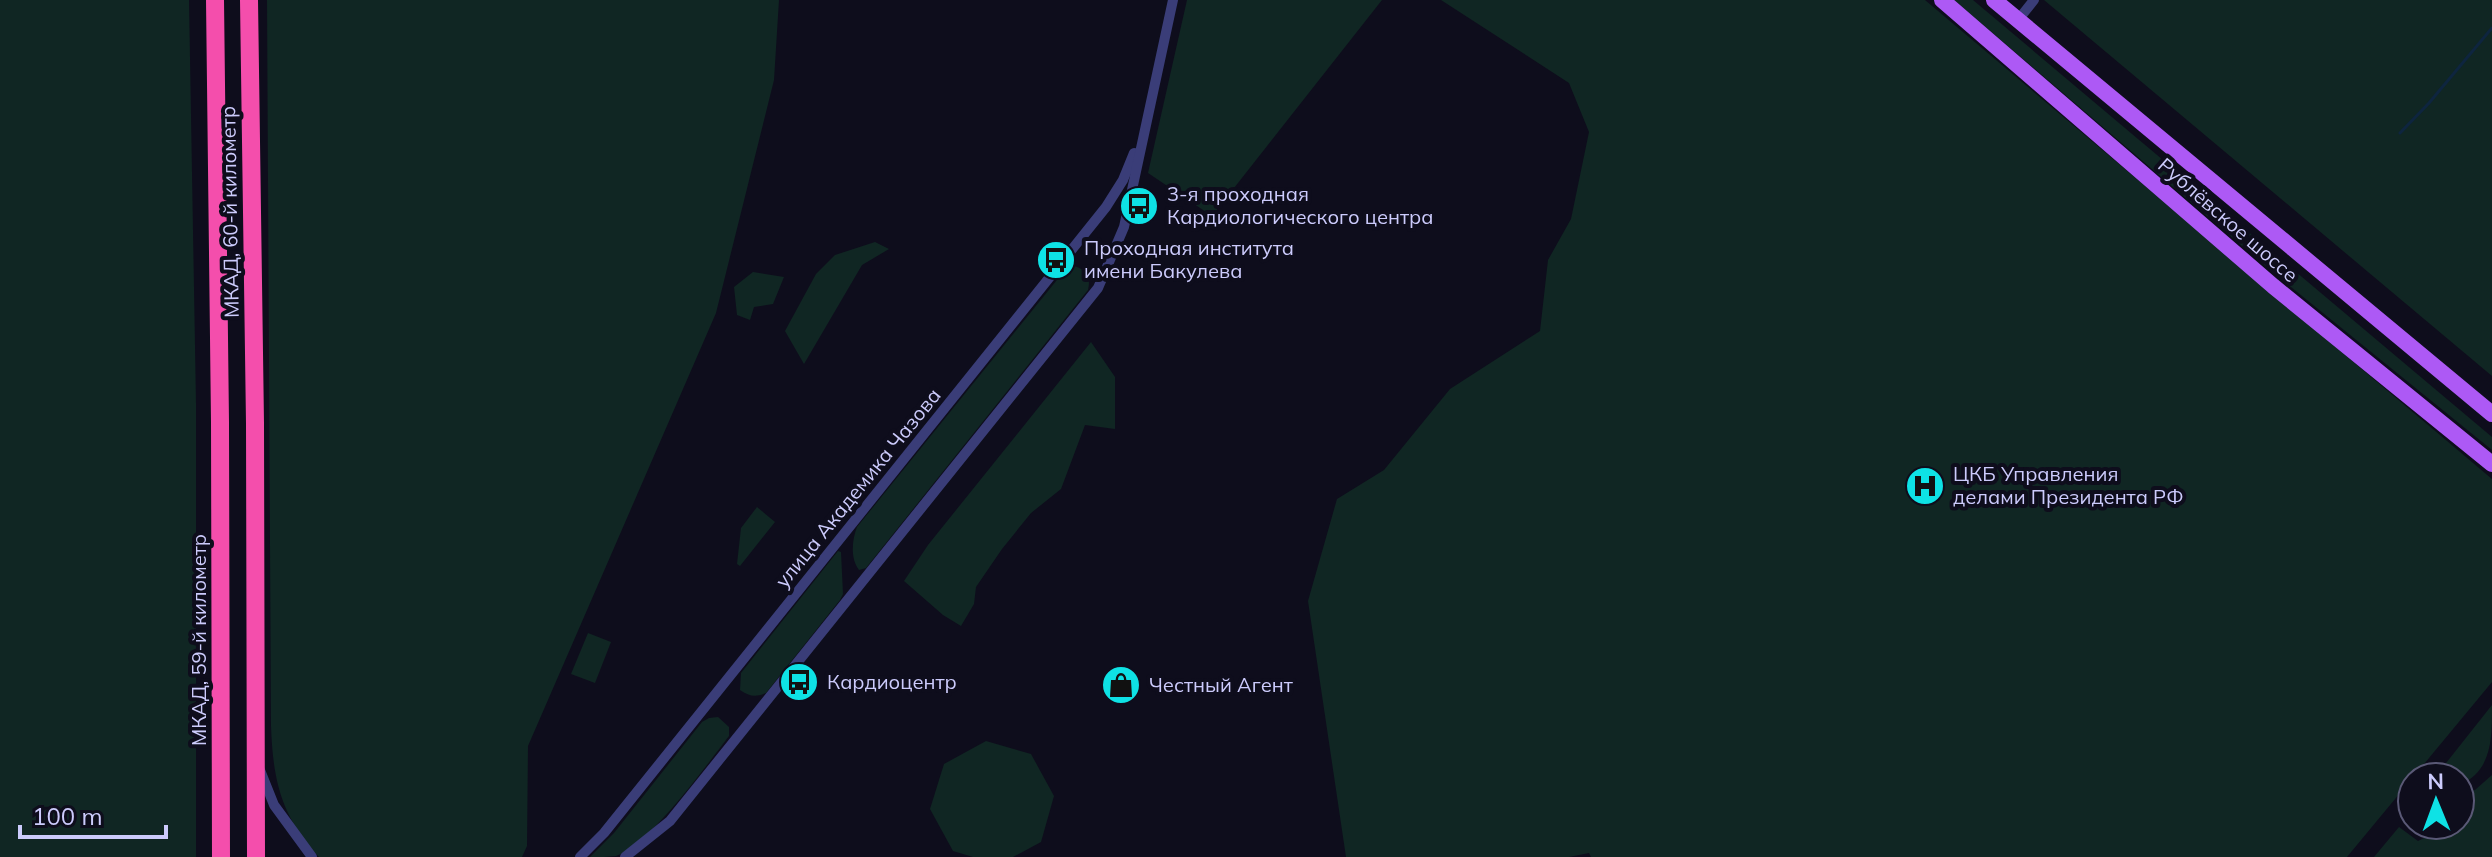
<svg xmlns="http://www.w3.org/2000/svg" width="2492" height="857" viewBox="0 0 2492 857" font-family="Mulish,sans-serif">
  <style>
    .green { fill: #102623 }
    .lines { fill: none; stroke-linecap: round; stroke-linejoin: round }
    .stream { stroke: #0e253f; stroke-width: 3 }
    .street { stroke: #3a3d78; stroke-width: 10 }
    .primary { stroke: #ad59f5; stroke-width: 16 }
    .highway { stroke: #f44eac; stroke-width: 18 }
    .labels { text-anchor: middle; stroke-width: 8; stroke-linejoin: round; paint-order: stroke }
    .poi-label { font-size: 20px; fill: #cccbfc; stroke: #0e0d1c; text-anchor: start }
    .street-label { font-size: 20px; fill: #cccbfc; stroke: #0e0d1c }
  </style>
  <rect width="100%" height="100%" fill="#0e0d1c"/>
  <g class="green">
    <polygon points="0,0 189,0 196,404 196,857 0,857"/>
    <path d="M267,0h512l-5,80 -58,233 -188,433 -1,100 -5,11h-203c-38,-41 -46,-76 -48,-131z"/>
    <polygon points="1187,0 1382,0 1212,216 1148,173"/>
    <polygon points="1441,0 1925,0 2492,479 2492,682 2347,857 1591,857 1589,853 1569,857 1346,857 1308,601 1337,499 1384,470 1450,389 1540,331 1548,260 1571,219 1589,132 1569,83"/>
    <polygon points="1954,0 1973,0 2492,437 2492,450 2276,275"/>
    <polygon points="2044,0 2492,0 2492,376"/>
    <polygon points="875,242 889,249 862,265 804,364 785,331 816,274 835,255"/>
    <path d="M1074,266c13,4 17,11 14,24l-222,278 -7,2c-9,-12 -7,-30 -2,-43l208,-257z"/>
    <polygon points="753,272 784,277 773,304 754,307 750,320 737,315 734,287"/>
    <polygon points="1091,342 1115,377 1115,429 1085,425 1061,489 1031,513 1002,549 976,587 974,604 961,626 943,615 904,581 928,545"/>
    <polygon points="757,507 775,522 740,566 737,564 741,528"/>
    <path d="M838,551l3,1 2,42 -3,6 -74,93c-11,5 -17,3 -26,-3l1,-17z"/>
    <polygon points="588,633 611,642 595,683 571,674"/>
    <path d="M2492,705c0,35 0,65 -32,80v-8h-25z"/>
    <path d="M718,717l11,10v9c-24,31 -78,107 -113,120 -7,1 -18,1 -26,1l24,-24 88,-111 7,-4z"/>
    <polygon points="986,741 1031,754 1054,796 1041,842 1013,857 973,857 953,851 930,809 944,764"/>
    <polygon points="2492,775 2492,857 2374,857 2399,827 2418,841 2428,836 2438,825 2460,825 2460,794 2475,790"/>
  </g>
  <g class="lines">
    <polyline class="stream" points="2400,133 2429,103 2492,28"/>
    <g class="street">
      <polyline points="2018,20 2034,0"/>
      <polyline points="260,770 274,805 312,857"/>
      <polyline points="580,857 604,833 1106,207 1123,180 1134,153"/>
      <polyline points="625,857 670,821 1098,288 1124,227 1173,0"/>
    </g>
    <g class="primary">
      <polyline points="1942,0 2273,286 2492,464"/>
      <polyline points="1994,0 2492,414"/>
    </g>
    <g class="highway">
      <polyline points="215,0 220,422 221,857"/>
      <polyline points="249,0 255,423 256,857"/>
    </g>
  </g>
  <defs>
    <g id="bus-disc" transform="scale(2)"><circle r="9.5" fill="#0ee2e5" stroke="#0e0d1c"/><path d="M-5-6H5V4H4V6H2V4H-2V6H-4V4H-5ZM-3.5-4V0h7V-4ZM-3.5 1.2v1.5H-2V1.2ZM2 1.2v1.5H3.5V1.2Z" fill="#111"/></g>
    <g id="hospital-disc" transform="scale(2)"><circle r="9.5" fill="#0ee2e5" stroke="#0e0d1c"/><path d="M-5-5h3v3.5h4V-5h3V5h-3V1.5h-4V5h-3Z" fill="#111"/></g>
    <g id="shop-disc" transform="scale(2)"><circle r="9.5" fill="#0ee2e5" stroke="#0e0d1c"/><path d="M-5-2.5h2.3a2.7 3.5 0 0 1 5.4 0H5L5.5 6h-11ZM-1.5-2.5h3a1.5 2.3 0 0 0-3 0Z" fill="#111"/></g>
  </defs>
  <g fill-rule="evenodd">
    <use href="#bus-disc" x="1139" y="206"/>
    <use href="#bus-disc" x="1056" y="260"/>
    <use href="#hospital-disc" x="1925" y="486"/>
    <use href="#bus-disc" x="799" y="682"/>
    <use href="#shop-disc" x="1121" y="685"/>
  </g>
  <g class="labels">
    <g class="poi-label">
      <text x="1167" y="201">3-я проходная<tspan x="1167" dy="23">Кардиологического центра</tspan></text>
      <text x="1084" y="255">Проходная института<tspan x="1084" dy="23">имени Бакулева</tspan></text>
      <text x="1953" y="481">ЦКБ Управления<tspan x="1953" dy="23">делами Президента РФ</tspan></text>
      <text x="827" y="689">Кардиоцентр</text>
      <text x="1149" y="692">Честный Агент</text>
    </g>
    <g class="street-label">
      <text transform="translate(230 212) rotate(-91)" y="7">МКАД, 60-й километр</text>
      <text transform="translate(2228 220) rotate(41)" y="7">Рублёвское шоссе</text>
      <text transform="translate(858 488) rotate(-51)" y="7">улица Академика Чазова</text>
      <text transform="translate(199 640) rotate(-90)" y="7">МКАД, 59-й километр</text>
    </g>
  </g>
  <g transform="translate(2436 801) rotate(359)"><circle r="38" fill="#0e0d1c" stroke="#5a5976" stroke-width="2"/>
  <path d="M0-6L14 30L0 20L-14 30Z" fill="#0ee2e5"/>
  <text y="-12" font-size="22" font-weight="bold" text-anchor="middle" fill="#cccbfc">N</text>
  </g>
  <path d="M20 825v12h146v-12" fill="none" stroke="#cccbfc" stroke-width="4"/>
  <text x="32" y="825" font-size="24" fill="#cccbfc" stroke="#0e0d1c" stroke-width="6" paint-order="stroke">100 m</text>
</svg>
